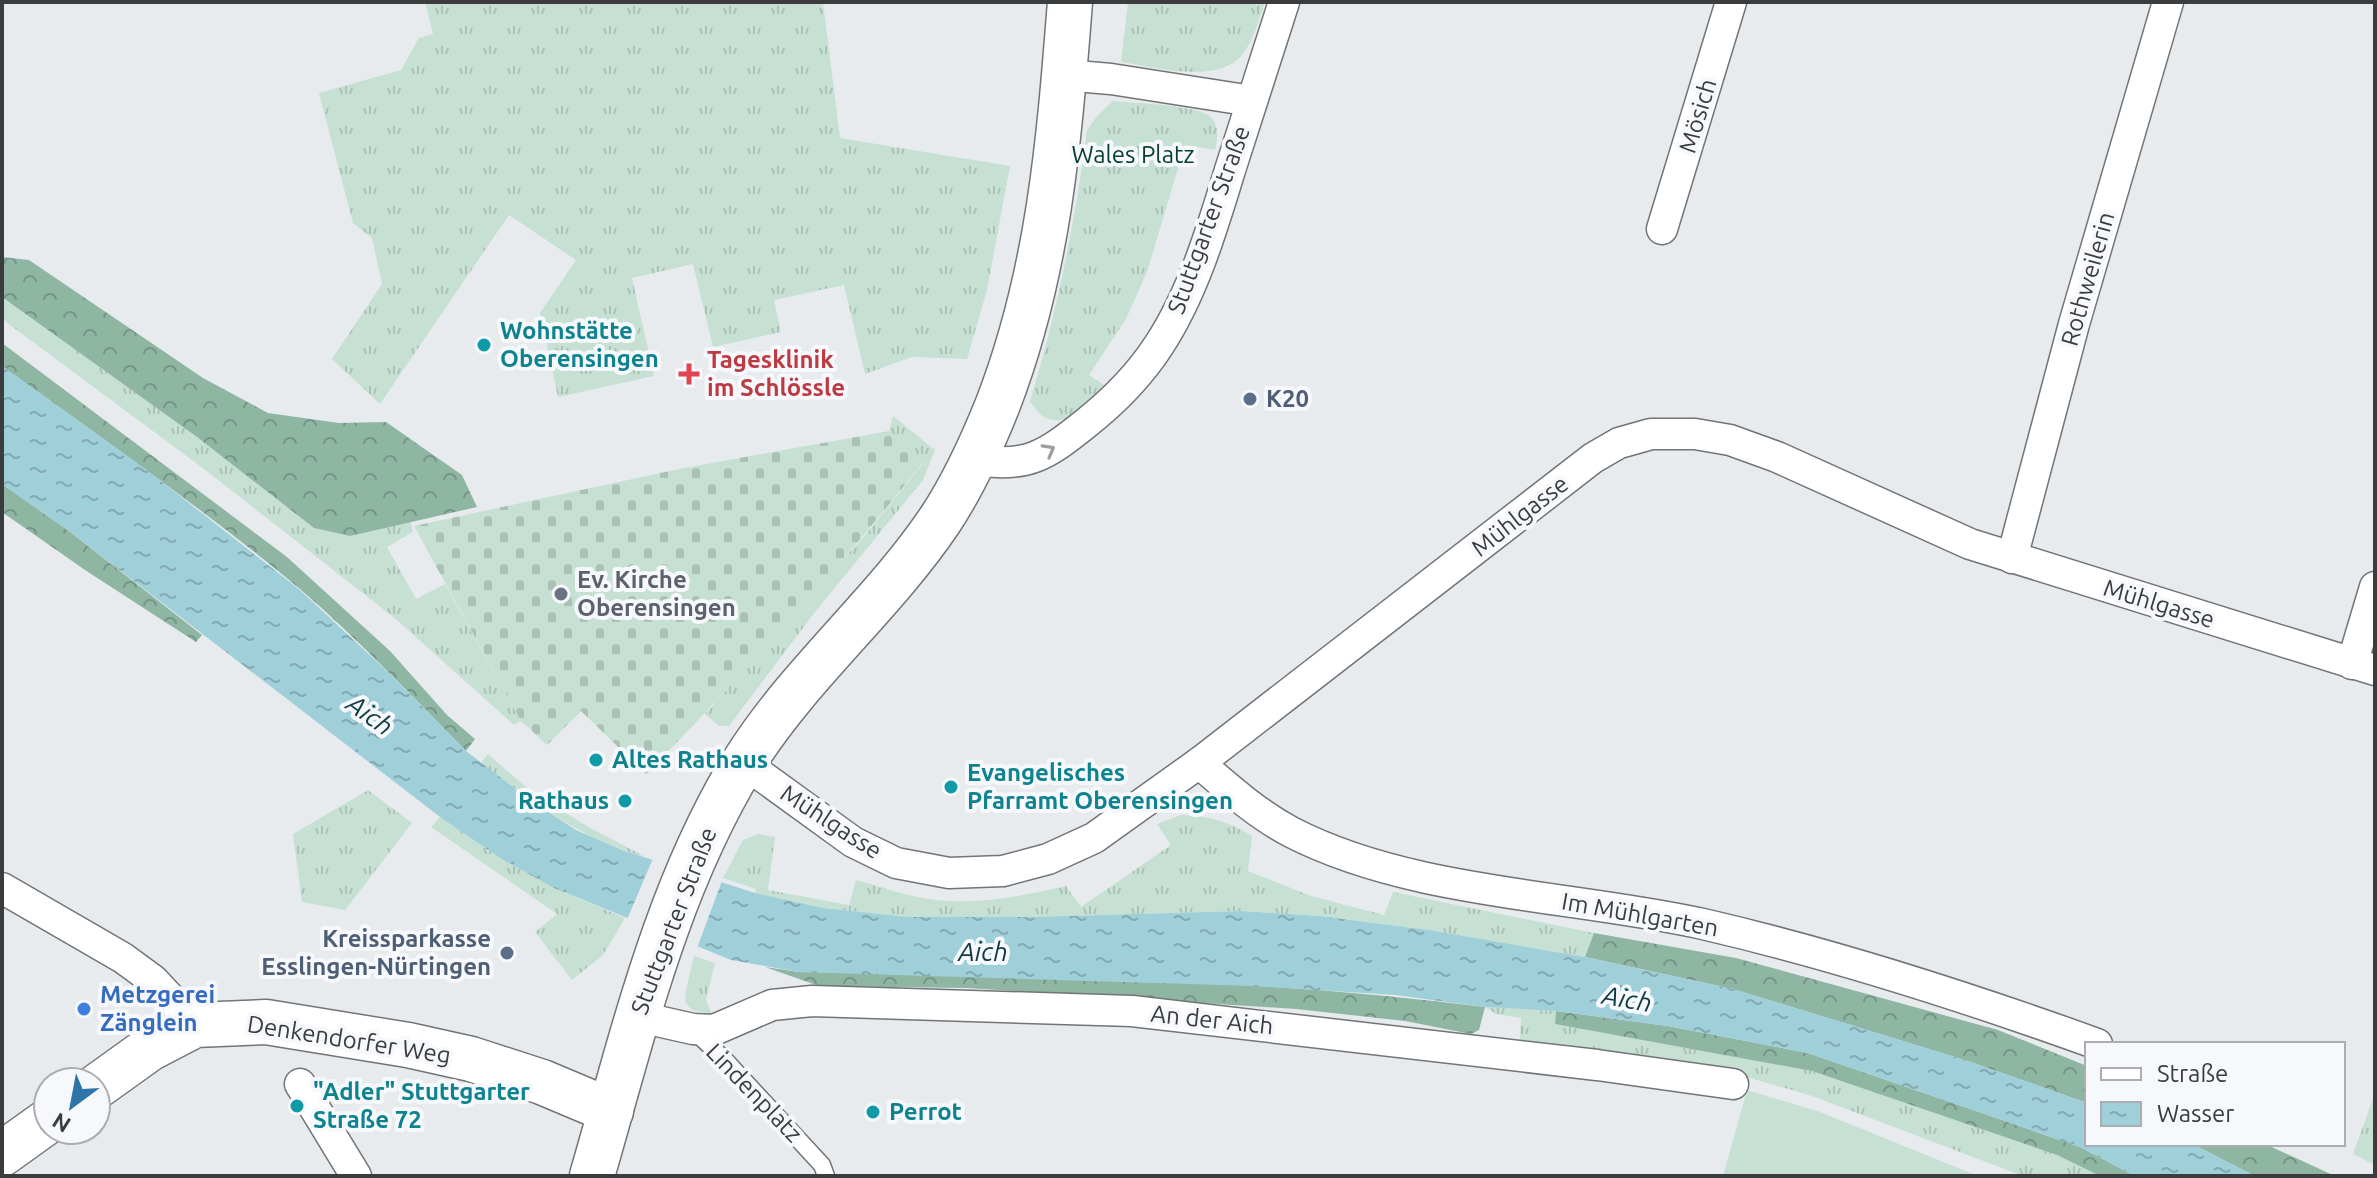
<svg xmlns="http://www.w3.org/2000/svg" width="2377" height="1178" viewBox="0 0 2377 1178" font-family="Ubuntu,sans-serif">
  <style>
    .grass { fill: url(#grass-tufts) }
    .forest { fill: url(#forest-crowns) }
    .cemetery { fill: url(#cemetery-stones) }
    .garden { fill: #c6e0d3 }
    .water { fill: url(#water-ripples) }
    .pier { fill: #e8ebee }
    .lines { fill: none; stroke-linecap: round; stroke-linejoin: round }
    .lane-casing { stroke: #727477; stroke-width: 19 }
    .street-casing { stroke: #727477; stroke-width: 33 }
    .secondary-casing { stroke: #727477; stroke-width: 47 }
    .lane { stroke: #fff; stroke-width: 16 }
    .street { stroke: #fff; stroke-width: 30 }
    .secondary { stroke: #fff; stroke-width: 44 }
    .oneway { stroke: #9d9e9e }
    .culture-dot { fill: #0f9aa8; stroke: #f6f8fc; stroke-width: 3 }
    .health-dot { fill: #e0444e; stroke: #f6f8fc; stroke-width: 3 }
    .service-dot { fill: #5c6f8a; stroke: #f6f8fc; stroke-width: 3 }
    .worship-dot { fill: #6b7280; stroke: #f6f8fc; stroke-width: 3 }
    .shop-dot { fill: #3f7fe0; stroke: #f6f8fc; stroke-width: 3 }
    .labels { text-anchor: middle; stroke-width: 8; stroke-linejoin: round; paint-order: stroke }
    .street-label { font-size: 24px; fill: #3b3c3d; stroke: #f6f8fc }
    .park-label { font-size: 24px; fill: #073f2c; stroke: #f6f8fc }
    .culture-label { font-size: 24px; font-weight: bold; fill: #0d838f; stroke: #f6f8fc; text-anchor: start }
    .health-label { font-size: 24px; font-weight: bold; fill: #be3a42; stroke: #f6f8fc; text-anchor: start }
    .service-label { font-size: 24px; font-weight: bold; fill: #4e5e75; stroke: #f6f8fc; text-anchor: start }
    .worship-label { font-size: 24px; font-weight: bold; fill: #5b616d; stroke: #f6f8fc; text-anchor: start }
    .shop-label { font-size: 24px; font-weight: bold; fill: #366cbe; stroke: #f6f8fc; text-anchor: start }
    .water-label { font-size: 26px; font-style: italic; fill: #0d3a42; stroke: #f6f8fc }
  </style>
  <defs>
    <pattern id="grass-tufts" width="24" height="20" patternUnits="userSpaceOnUse" patternTransform="scale(2)"><rect width="24" height="20" fill="#c6e0d3"/><path d="M3 7l-1-3M5 7V3M7 7l1-3M15 17l-1-3M17 17v-4M19 17l1-3" fill="none" stroke="#abc1b6"/></pattern>
    <pattern id="forest-crowns" width="20" height="18" patternUnits="userSpaceOnUse" patternTransform="scale(2)"><rect width="20" height="18" fill="#8eb6a3"/><path d="M2 6a3 3 0 1 1 6 0M12 15a3 3 0 1 1 6 0" fill="none" stroke="#759586"/></pattern>
    <pattern id="cemetery-stones" width="16" height="16" patternUnits="userSpaceOnUse" patternTransform="scale(2)"><rect width="16" height="16" fill="#c6e0d3"/><path d="M2 7V4a2 2 0 0 1 4 0v3zM10 15v-3a2 2 0 0 1 4 0v3z" fill="#abc1b6"/></pattern>
    <pattern id="water-ripples" width="26" height="14" patternUnits="userSpaceOnUse" patternTransform="scale(2)"><rect width="26" height="14" fill="#9fcfd9"/><path d="M2 4q2-2 4 0t4 0M15 11q2-2 4 0t4 0" fill="none" stroke="#83a9b1"/></pattern>
  </defs>
  <rect width="100%" height="100%" fill="#e8ebee"/>
  <g class="grass">
    <polygon points="425,2 823,2 840,138 1010,166 987,290 967,359 912,357 865,374 844,285 774,300 781,332 713,347 693,264 632,278 654,376 558,397 540,313 576,260 509,215 380,404 332,359 382,284 372,238 353,223 319,93 401,70 419,38 433,34"/>
    <path d="M1128,2h137c-6,17 -11,38 -23,53 -25,30 -87,12 -121,7z"/>
    <path d="M1113,101c20,2 81,4 95,14 12,9 10,22 7,35l-30,-5 -38,127 -21,47 -37,56 21,14c-26,19 -56,53 -80,12 27,-89 45,-178 57,-271l11,-15z"/>
    <polygon points="2,297 197,437 314,528 350,536 410,521 413,532 387,547 416,599 445,584 521,721 514,725 397,620 208,472 2,319"/>
    <polygon points="893,416 935,450 923,480 815,612 729,726 719,726 705,714 866,534 924,462 889,431"/>
    <path d="M488,754l46,40 58,35 54,28c-63,-17 -114,-55 -165,-94z"/>
    <polygon points="368,790 412,823 345,910 302,902 293,834"/>
    <path d="M1181,815c29,1 46,6 71,21l-4,35 63,25 73,19 9,-23 201,41 -9,24 -156,-27 -110,-14 -78,-5 -210,6h-124l-84,-9 -68,-15 1,-4 -33,-11 20,-38 15,-6 17,3 -7,53 81,15 7,-25c24,6 49,16 73,19 47,7 92,-3 137,-13l15,21 90,-62 -14,-21z"/>
    <polygon points="440,817 497,856 554,888 625,918 603,955 572,980 535,932 557,914 431,827"/>
    <polygon points="694,956 715,963 706,1000 712,1014 692,1010 685,1002 686,990"/>
    <polygon points="1485,1007 1556,1011 1555,1024 1812,1071 2057,1155 2100,1176 2023,1176 1812,1096 1733,1073 1520,1040 1521,1018 1496,1014"/>
    <polygon points="2375,1093 2375,1165 2353,1154"/>
  </g>
  <g class="forest">
    <polygon points="2,257 29,260 203,378 268,413 339,423 386,422 462,475 477,507 350,536 314,528 197,437 2,297"/>
    <path d="M2,343l285,214 103,94 57,64 28,24 -9,12c-54,-55 -108,-112 -166,-162 -95,-79 -197,-150 -298,-223z"/>
    <polygon points="2,484 69,531 202,635 196,642 85,570 2,512"/>
    <polygon points="1594,933 1736,958 1998,1030 2087,1066 2087,1103 1965,1060 1733,989 1585,957"/>
    <path d="M765,967l34,5c228,4 459,6 686,35l-6,23 -8,4 -66,-13 -109,-12 -330,-21 -147,-2z"/>
    <polygon points="1556,1011 1668,1026 1808,1053 2080,1147 2135,1176 2100,1176 2057,1155 1812,1071 1555,1024"/>
    <polygon points="2192,1144 2265,1144 2335,1176 2255,1176"/>
  </g>
  <path class="cemetery" d="M889,431l35,30c-87,110 -180,213 -278,313l-65,-63 -34,34 -26,-24 -107,-195 265,-57z"/>
  <polygon class="garden" points="1747,1090 1820,1112 1978,1176 1723,1176"/>
  <polygon class="water" points="2,366 152,474 300,590 389,673 466,751 530,800 576,830 622,850 755,893 823,908 907,917 1031,917 1241,911 1319,916 1429,930 1585,957 1733,989 1965,1060 2087,1103 2087,1144 2192,1144 2255,1176 2135,1176 2080,1147 1808,1053 1668,1026 1556,1011 1485,1007 1395,995 1253,986 799,972 731,960 554,888 497,856 440,817 69,531 2,484"/>
  <polygon class="pier" points="654,856 723,878 696,951 626,922"/>
  <g class="lines">
    <g class="lane-casing">
      <polyline id="lane" points="693,1030 725,1060 822,1165 826,1176"/>
    </g>
    <g class="street-casing">
      <g id="street">
        <polyline points="1064,75 1111,79 1252,101"/>
        <polyline points="1662,229 1731,2"/>
        <path d="M975,460c52,8 70,-4 110,-36 29,-23 54,-48 74,-79 34,-52 53,-116 71,-175 18,-56 36,-112 54,-168"/>
        <polyline points="2012,558 2074,324 2168,2"/>
        <polyline points="2352,664 2375,587"/>
        <polyline points="744,763 853,842 896,863 949,873 1003,871 1048,859 1094,838 1199,763 1593,458 1619,443 1651,434 1695,434 1730,440 1777,457 1970,544 2375,670"/>
        <path d="M1199,763c29,25 58,51 92,69 120,62 281,63 412,92 134,31 264,73 394,120"/>
        <polyline points="2,888 123,958 153,980 195,1025"/>
        <polyline points="635,1016 693,1029 714,1030 772,1005 812,1001 1132,1011 1597,1065 1733,1084"/>
        <polyline points="300,1084 356,1176"/>
      </g>
    </g>
    <g class="secondary-casing">
      <g id="secondary">
        <polyline points="96,1087 149,1049 195,1025 266,1022 408,1045 471,1059 542,1082 611,1111"/>
        <polyline points="2,1154 48,1121"/>
        <path d="M592,1176c41,-141 74,-287 152,-414 56,-89 138,-156 196,-242 24,-36 42,-76 58,-116 51,-133 61,-262 72,-402"/>
      </g>
    </g>
    <use href="#lane" class="lane"/>
    <use href="#street" class="street"/>
    <use href="#secondary" class="secondary"/>
  </g>
  <defs><path id="oneway-chevron" d="M-2-3.5L2.5 0L-2 3.5" fill="none" stroke-width="1.6" stroke-linecap="round" stroke-linejoin="round" transform="scale(2)"/></defs>
  <use class="oneway" href="#oneway-chevron" transform="translate(1049 450) rotate(-29)"/>
  <g class="culture-dot">
    <circle cx="484" cy="345" r="8"/>
    <circle cx="596" cy="760" r="8"/>
    <circle cx="951" cy="787" r="8"/>
    <circle cx="625" cy="801" r="8"/>
    <circle cx="297" cy="1106" r="8"/>
    <circle cx="873" cy="1112" r="8"/>
  </g>
  <path class="health-dot" d="M685 362h8v8h8v8h-8v8h-8v-8h-8v-8h8z"/>
  <g class="service-dot">
    <circle cx="1250" cy="399" r="8"/>
    <circle cx="507" cy="953" r="8"/>
  </g>
  <circle class="worship-dot" cx="561" cy="594" r="8"/>
  <circle class="shop-dot" cx="84" cy="1009" r="8"/>
  <g class="labels">
    <g class="street-label">
      <text transform="translate(1698 116) rotate(-73)" y="8">Mösich</text>
      <text transform="translate(1209 220) rotate(-70)" y="8">Stuttgarter Straße</text>
      <text transform="translate(2088 279) rotate(-74)" y="8">Rothweilerin</text>
      <text transform="translate(1520 516) rotate(-38)" y="8">Mühlgasse</text>
      <text transform="translate(2159 604) rotate(17)" y="8">Mühlgasse</text>
      <text transform="translate(831 822) rotate(33)" y="8">Mühlgasse</text>
      <text transform="translate(1640 915) rotate(10)" y="8">Im Mühlgarten</text>
      <text transform="translate(674 921) rotate(-69)" y="8">Stuttgarter Straße</text>
      <text transform="translate(1212 1020) rotate(6)" y="8">An der Aich</text>
      <text transform="translate(349 1040) rotate(9)" y="8">Denkendorfer Weg</text>
      <text transform="translate(754 1093) rotate(46)" y="8">Lindenplatz</text>
    </g>
    <g class="park-label">
      <text x="1133" y="163">Wales Platz</text>
    </g>
    <g class="culture-label">
      <text x="500" y="339">Wohnstätte<tspan x="500" dy="28">Oberensingen</tspan></text>
      <text x="612" y="768">Altes Rathaus</text>
      <text x="967" y="781">Evangelisches<tspan x="967" dy="28">Pfarramt Oberensingen</tspan></text>
      <text x="609" y="809" text-anchor="end">Rathaus</text>
      <text x="313" y="1100">"Adler" Stuttgarter<tspan x="313" dy="28">Straße 72</tspan></text>
      <text x="889" y="1120">Perrot</text>
    </g>
    <g class="health-label">
      <text x="707" y="368">Tagesklinik<tspan x="707" dy="28">im Schlössle</tspan></text>
    </g>
    <g class="service-label">
      <text x="1266" y="407">K20</text>
      <text x="491" y="947" text-anchor="end">Kreissparkasse<tspan x="491" dy="28">Esslingen-Nürtingen</tspan></text>
    </g>
    <g class="worship-label">
      <text x="577" y="588">Ev. Kirche<tspan x="577" dy="28">Oberensingen</tspan></text>
    </g>
    <g class="shop-label">
      <text x="100" y="1003">Metzgerei<tspan x="100" dy="28">Zänglein</tspan></text>
    </g>
    <g class="water-label">
      <text transform="translate(370 715) rotate(36)" y="9">Aich</text>
      <text x="983" y="961">Aich</text>
      <text transform="translate(1627 999) rotate(10)" y="9">Aich</text>
    </g>
  </g>
  <rect width="2377" height="1178" fill="none" stroke="#3b3c3d" stroke-width="8"/>
  <rect x="2085" y="1042" width="260" height="104" fill="#f6f8fc" stroke="#abadb0" stroke-width="2"/>
  <rect x="2101" y="1068" width="40" height="12" fill="#ffffff" stroke="#abadb0" stroke-width="2"/>
  <text x="2157" y="1082" font-size="24" fill="#3b3c3d">Straße</text>
  <rect x="2101" y="1102" width="40" height="24" fill="url(#water-ripples)" stroke="#abadb0" stroke-width="2"/>
  <text x="2157" y="1122" font-size="24" fill="#3b3c3d">Wasser</text>
  <g transform="translate(72 1106) rotate(212)"><circle r="38" fill="#f6f8fc" stroke="#abadb0" stroke-width="2"/>
  <path d="M0-6L14 30L0 20L-14 30Z" fill="#2d74a9"/>
  <text y="-12" font-size="22" font-weight="bold" text-anchor="middle" fill="#3b3c3d">N</text>
  </g>
</svg>
